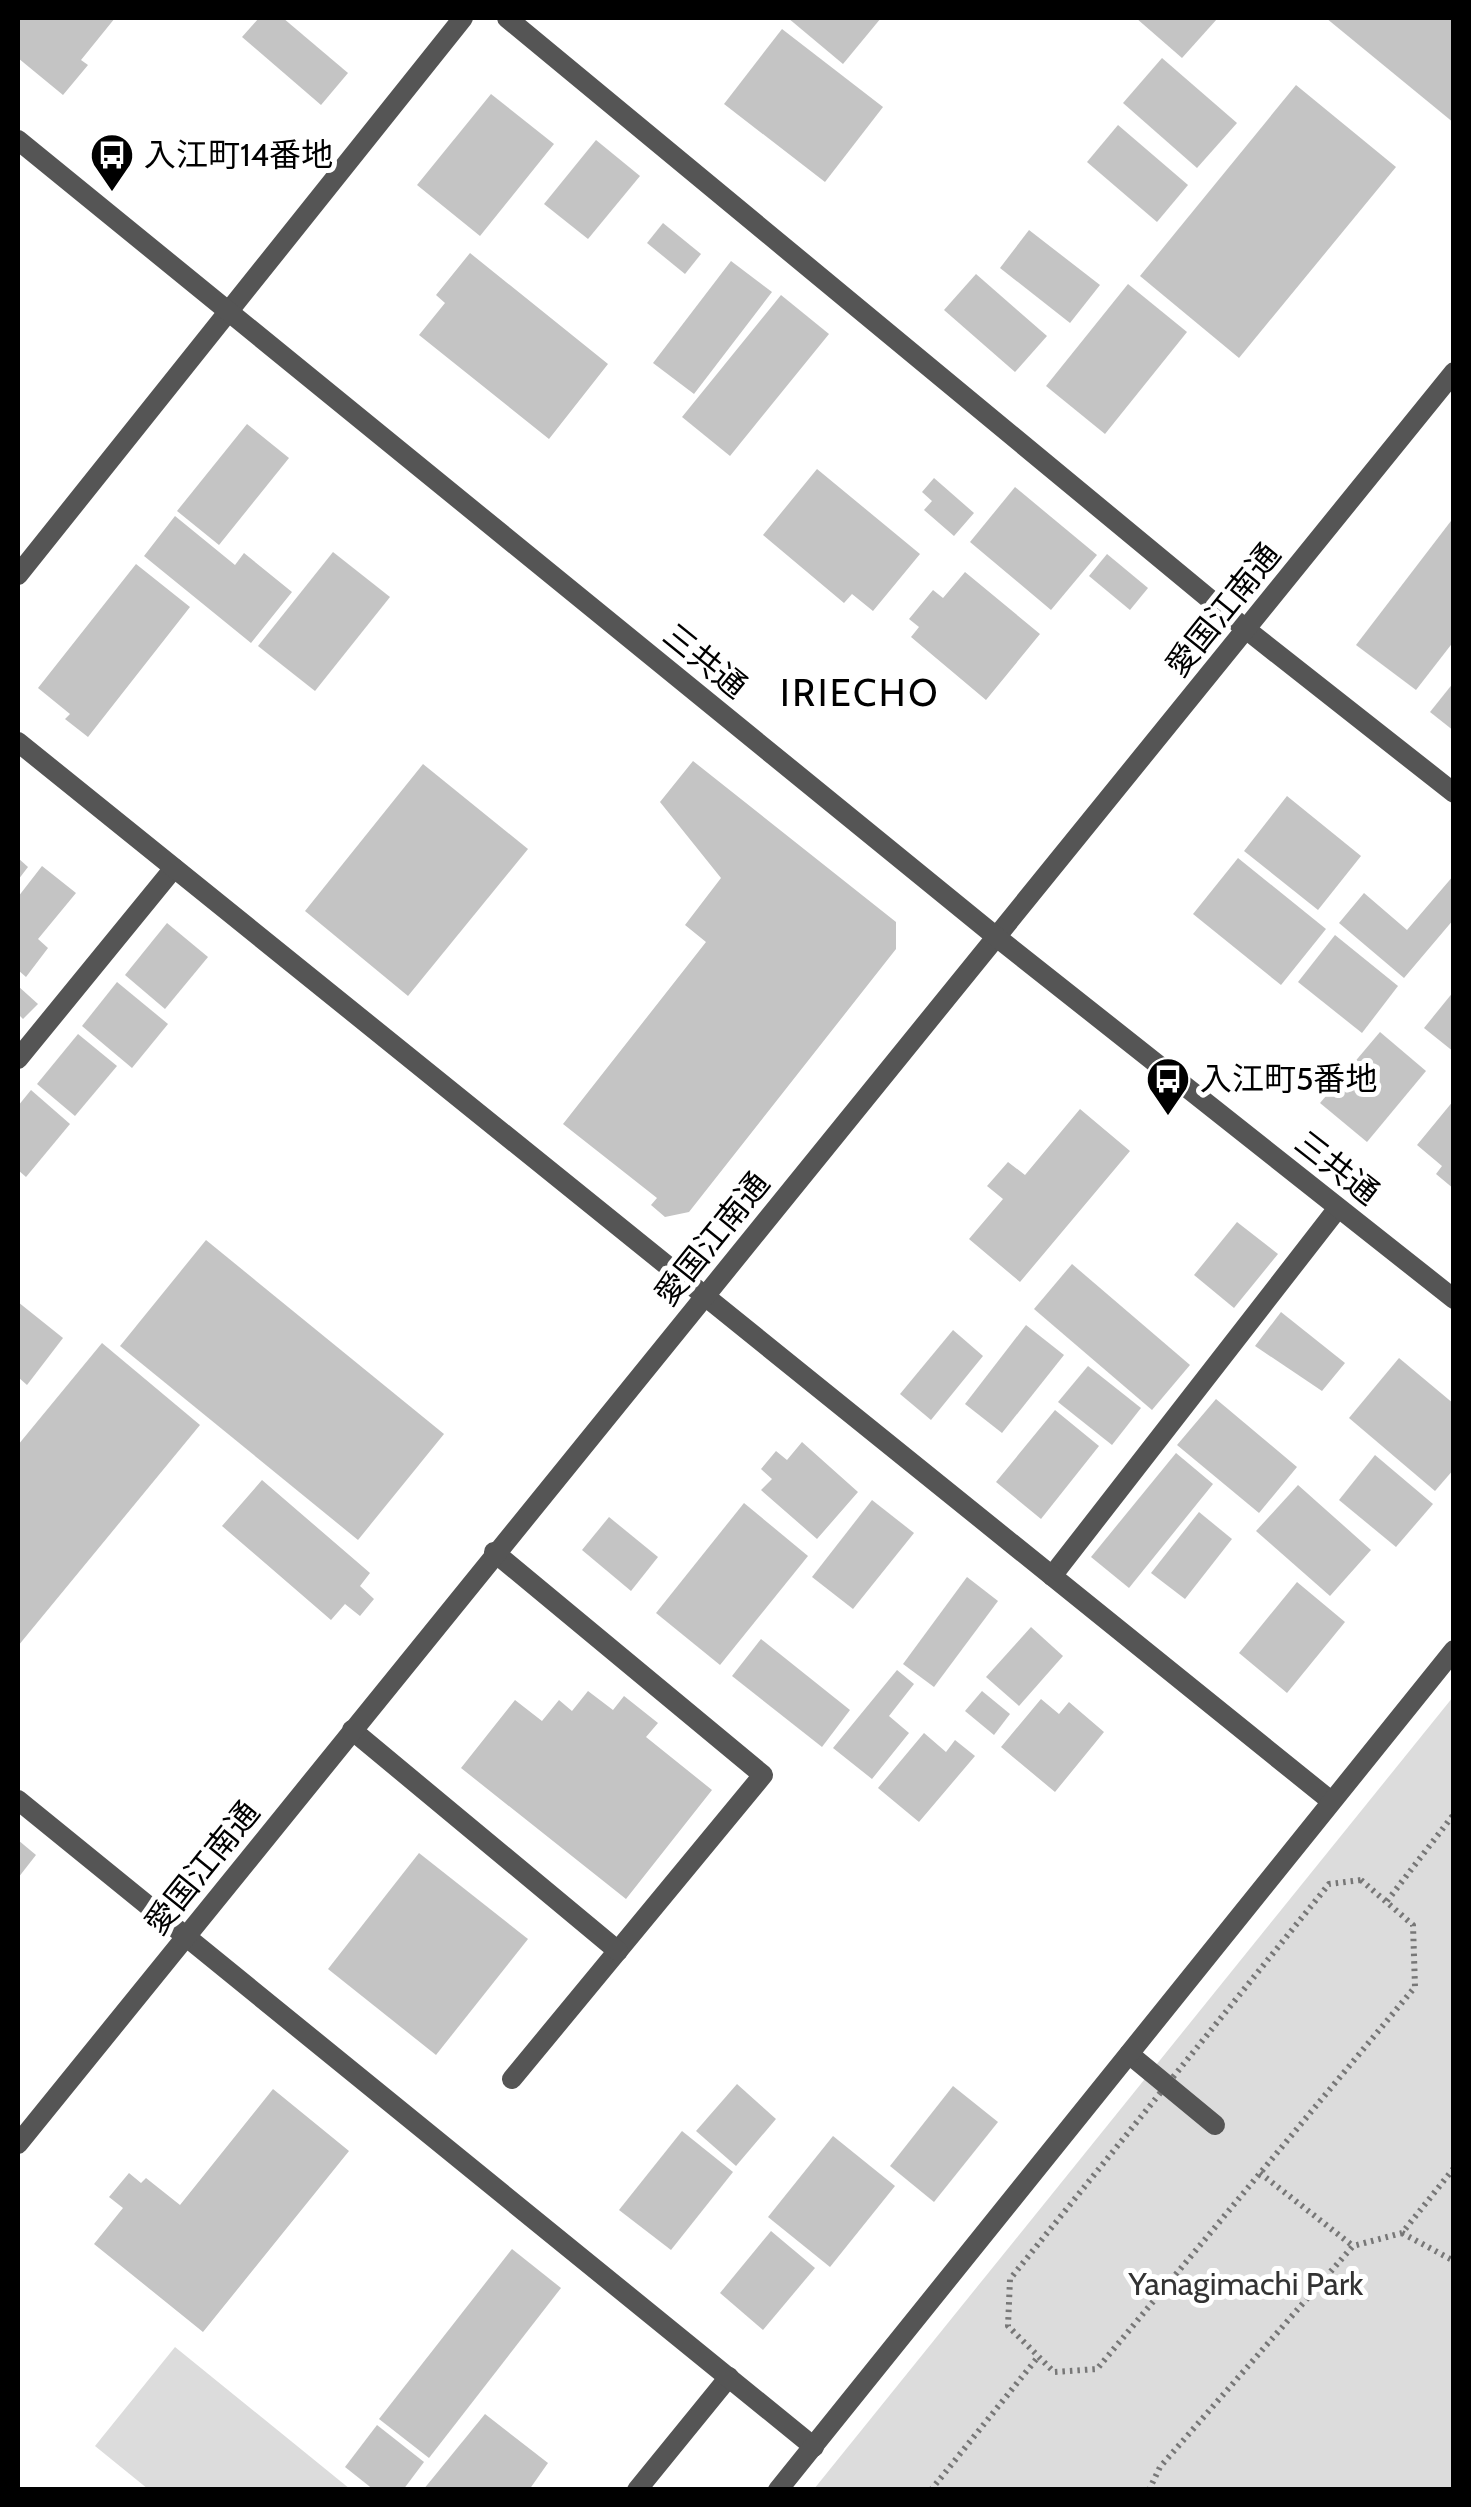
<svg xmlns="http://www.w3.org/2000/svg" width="1471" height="2507" viewBox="0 0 1471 2507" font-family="Cabin,'Noto Sans JP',sans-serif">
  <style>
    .green { fill: #dcdcdc }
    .building { fill: #c4c4c4 }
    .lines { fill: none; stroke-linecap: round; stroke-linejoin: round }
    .path { stroke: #777; stroke-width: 6; stroke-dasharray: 2.5 5; stroke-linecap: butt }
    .service { stroke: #555; stroke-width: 20 }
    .minor { stroke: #555; stroke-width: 20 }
    .tertiary { stroke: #555; stroke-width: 20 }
    .labels { text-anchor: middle; stroke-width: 10; stroke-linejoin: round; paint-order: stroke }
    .poi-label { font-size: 32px; fill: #000; stroke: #fff; text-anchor: start }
    .street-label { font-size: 32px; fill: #000; stroke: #fff }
    .park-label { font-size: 32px; fill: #333; stroke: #fff }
    .quarter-label { font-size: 38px; letter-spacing: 2.5px; fill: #000; stroke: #fff }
  </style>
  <rect width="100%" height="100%" fill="#fff"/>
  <g class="green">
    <polygon points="1453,1697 1453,2489 814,2489"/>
    <polygon points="175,2347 350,2489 148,2489 95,2446"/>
  </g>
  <g class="building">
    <polygon points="18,18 115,18 81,60 88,65 63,95 18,58"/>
    <polygon points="259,18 283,18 348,73 321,105 242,37"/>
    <polygon points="788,18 881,18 843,64"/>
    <polygon points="1136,18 1215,18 1217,19 1182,58"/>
    <polygon points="1326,18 1454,18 1454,123"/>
    <polygon points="782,29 883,107 825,182 724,104"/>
    <polygon points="1162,58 1237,123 1197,168 1123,103"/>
    <polygon points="1296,85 1396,167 1239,358 1140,276"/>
    <polygon points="491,94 554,144 480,236 417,185"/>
    <polygon points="1118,125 1188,185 1157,222 1087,162"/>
    <polygon points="596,140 640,176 588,239 544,204"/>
    <polygon points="663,223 701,254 685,274 647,243"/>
    <polygon points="1029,230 1100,285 1070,323 1000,268"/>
    <polygon points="470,253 608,364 549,439 419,335 445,303 436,295"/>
    <polygon points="731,261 772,292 694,394 653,363"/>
    <polygon points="976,274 1047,336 1015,372 944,310"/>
    <polygon points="1128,284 1187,332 1105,434 1046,386"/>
    <polygon points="781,295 829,334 730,456 682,417"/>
    <polygon points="247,424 289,458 219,545 177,511"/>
    <polygon points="817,469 920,554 873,611 852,594 844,603 763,535"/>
    <polygon points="934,478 974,513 954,536 924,510 932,501 922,492"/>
    <polygon points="1015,487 1097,555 1051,610 970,542"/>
    <polygon points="175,516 235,565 244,553 292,592 251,643 144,556"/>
    <polygon points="1454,517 1454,641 1416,690 1356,645"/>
    <polygon points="333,552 390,597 315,691 258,646"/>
    <polygon points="1107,554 1148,588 1130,610 1089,576"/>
    <polygon points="136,564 190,607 88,737 65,719 70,714 38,688"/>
    <polygon points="965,572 1040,634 986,700 911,637 919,627 909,619 933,590 943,598"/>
    <polygon points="1454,682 1454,731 1430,712"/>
    <polygon points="693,761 896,922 896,949 689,1212 665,1217 651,1205 657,1198 563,1124 706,942 685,925 721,878 660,802"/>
    <polygon points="423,764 528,849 408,996 305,911"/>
    <polygon points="1287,796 1361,856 1318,910 1244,851"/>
    <polygon points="18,858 28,867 18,880"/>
    <polygon points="1238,858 1326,929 1281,985 1193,914"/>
    <polygon points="42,866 76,893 38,939 48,948 26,977 18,970 18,897"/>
    <polygon points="1454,875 1454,919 1404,978 1339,923 1364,893 1407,930"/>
    <polygon points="167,923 208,957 165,1009 125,975"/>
    <polygon points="1335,935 1398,986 1362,1033 1298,982"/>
    <polygon points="117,982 168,1024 132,1068 82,1026"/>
    <polygon points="18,986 38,1004 23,1019 18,1014"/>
    <polygon points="1454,991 1454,1052 1424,1028"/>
    <polygon points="1380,1032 1426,1071 1367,1142 1320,1103"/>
    <polygon points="78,1034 117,1066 75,1116 37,1084"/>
    <polygon points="31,1090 70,1124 26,1177 18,1170 18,1106"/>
    <polygon points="1454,1100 1454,1189 1436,1174 1442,1166 1417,1145"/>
    <polygon points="1080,1109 1130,1151 1020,1282 969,1239 1003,1199 987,1186 1008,1162 1025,1175"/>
    <polygon points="1237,1222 1278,1254 1234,1308 1194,1275"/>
    <polygon points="206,1240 444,1434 358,1540 120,1346"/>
    <polygon points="1072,1264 1190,1365 1152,1410 1034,1309"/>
    <polygon points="18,1302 63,1338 27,1385 18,1377"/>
    <polygon points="1281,1312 1345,1363 1322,1391 1255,1346"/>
    <polygon points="1026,1325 1064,1355 1002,1433 965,1404"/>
    <polygon points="953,1330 983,1356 931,1420 900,1394"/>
    <polygon points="102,1343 200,1425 18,1646 18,1445"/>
    <polygon points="1399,1358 1454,1404 1454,1469 1435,1491 1349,1418"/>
    <polygon points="1088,1366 1141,1408 1112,1445 1058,1402"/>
    <polygon points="1216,1399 1297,1467 1259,1513 1177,1445"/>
    <polygon points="1055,1410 1099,1446 1041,1519 996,1482"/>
    <polygon points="802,1442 858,1492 817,1539 761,1490 772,1479 761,1469 776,1451 787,1460"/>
    <polygon points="1176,1453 1213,1484 1129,1588 1091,1557"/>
    <polygon points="1375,1455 1433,1504 1396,1547 1339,1500"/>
    <polygon points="262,1480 370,1573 360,1586 374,1599 360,1616 345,1604 331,1620 222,1526"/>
    <polygon points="1298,1485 1371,1550 1330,1596 1256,1531"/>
    <polygon points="872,1500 914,1533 853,1609 812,1577"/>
    <polygon points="744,1503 808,1556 720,1665 656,1613"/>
    <polygon points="1199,1512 1232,1539 1185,1599 1151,1573"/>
    <polygon points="609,1517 658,1557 631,1591 582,1550"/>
    <polygon points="967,1577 998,1601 934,1687 903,1664"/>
    <polygon points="1297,1582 1345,1622 1287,1693 1239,1653"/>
    <polygon points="1031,1627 1063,1656 1019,1706 986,1677"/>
    <polygon points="761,1639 850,1710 822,1747 732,1676"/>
    <polygon points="897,1670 914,1684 889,1716 909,1733 872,1779 833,1748"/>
    <polygon points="588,1691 613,1710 624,1696 658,1723 646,1737 712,1790 626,1899 461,1768 515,1700 542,1721 559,1700 572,1711"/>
    <polygon points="982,1691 1010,1714 994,1735 965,1711"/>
    <polygon points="1041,1699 1059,1714 1069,1702 1104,1732 1055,1792 1001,1747"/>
    <polygon points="924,1733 946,1752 955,1740 975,1756 919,1822 878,1788"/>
    <polygon points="18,1840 36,1855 18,1878"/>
    <polygon points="419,1853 528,1939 436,2055 328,1969"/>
    <polygon points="737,2084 776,2119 736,2166 696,2131"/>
    <polygon points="953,2086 998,2122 934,2202 890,2166"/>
    <polygon points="273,2089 349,2151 203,2332 94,2244 123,2208 109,2197 129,2173 141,2183 146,2178 180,2205"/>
    <polygon points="682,2131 733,2172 671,2250 619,2210"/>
    <polygon points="833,2136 895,2186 830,2267 768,2217"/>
    <polygon points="771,2231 815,2268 763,2330 720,2293"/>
    <polygon points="512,2249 561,2288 429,2458 379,2419"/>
    <polygon points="485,2414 548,2463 529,2490 423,2490"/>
    <polygon points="377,2425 424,2462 403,2490 374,2490 345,2467"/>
  </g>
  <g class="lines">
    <g class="path">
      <polygon points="1361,1880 1413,1925 1415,1987 1097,2369 1054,2372 1008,2326 1010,2279 1329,1884"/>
      <polyline points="1387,1901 1454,1814"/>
      <polyline points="1260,2173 1353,2246"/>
      <polyline points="1402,2233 1454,2261"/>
      <polyline points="931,2490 1038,2357"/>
      <polyline points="1149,2490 1160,2467 1353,2246 1402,2233 1454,2168"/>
    </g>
    <g class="service">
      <polyline points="18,1059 174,868"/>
      <polyline points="494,1552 763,1775 512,2079"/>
      <polyline points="1052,1576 1338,1208"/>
      <polyline points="352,1730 618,1951"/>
      <polyline points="1129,2054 1215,2125"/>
      <polyline points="637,2490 729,2377"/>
    </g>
    <g class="minor">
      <polyline points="507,18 1247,630 1454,793"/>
      <polyline points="18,575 463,18"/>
      <polyline points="18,742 1331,1801"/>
      <polyline points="18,1800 814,2447"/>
      <polyline points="18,2144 1454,372"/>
      <polyline points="778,2490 1454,1650"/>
    </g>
    <polyline class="tertiary" points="18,140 994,935 1454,1299"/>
  </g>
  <defs>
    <g id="bus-pin" transform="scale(2.25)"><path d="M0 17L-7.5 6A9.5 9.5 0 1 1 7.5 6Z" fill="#000" stroke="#fff"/><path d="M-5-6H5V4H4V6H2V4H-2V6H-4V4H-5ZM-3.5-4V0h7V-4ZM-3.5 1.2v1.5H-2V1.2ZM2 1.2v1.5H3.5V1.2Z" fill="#fff"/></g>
  </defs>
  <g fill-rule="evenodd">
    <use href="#bus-pin" x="112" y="155"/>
    <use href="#bus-pin" x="1168" y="1079"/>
  </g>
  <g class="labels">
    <g class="poi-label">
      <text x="144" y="166">入江町14番地</text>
      <text x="1200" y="1090">入江町5番地</text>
    </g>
    <g class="street-label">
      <text transform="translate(1223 610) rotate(-51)" y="11">愛国江南通</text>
      <text transform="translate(705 661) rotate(39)" y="11">三共通</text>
      <text transform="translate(1337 1168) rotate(38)" y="11">三共通</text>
      <text transform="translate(712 1239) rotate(-51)" y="11">愛国江南通</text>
      <text transform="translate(202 1868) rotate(-51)" y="11">愛国江南通</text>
    </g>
    <g class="park-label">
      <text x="1246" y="2295">Yanagimachi Park</text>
    </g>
    <g class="quarter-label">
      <text x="860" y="706">IRIECHO</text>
    </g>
  </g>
  <rect width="1471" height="2507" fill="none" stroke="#000000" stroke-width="40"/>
</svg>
